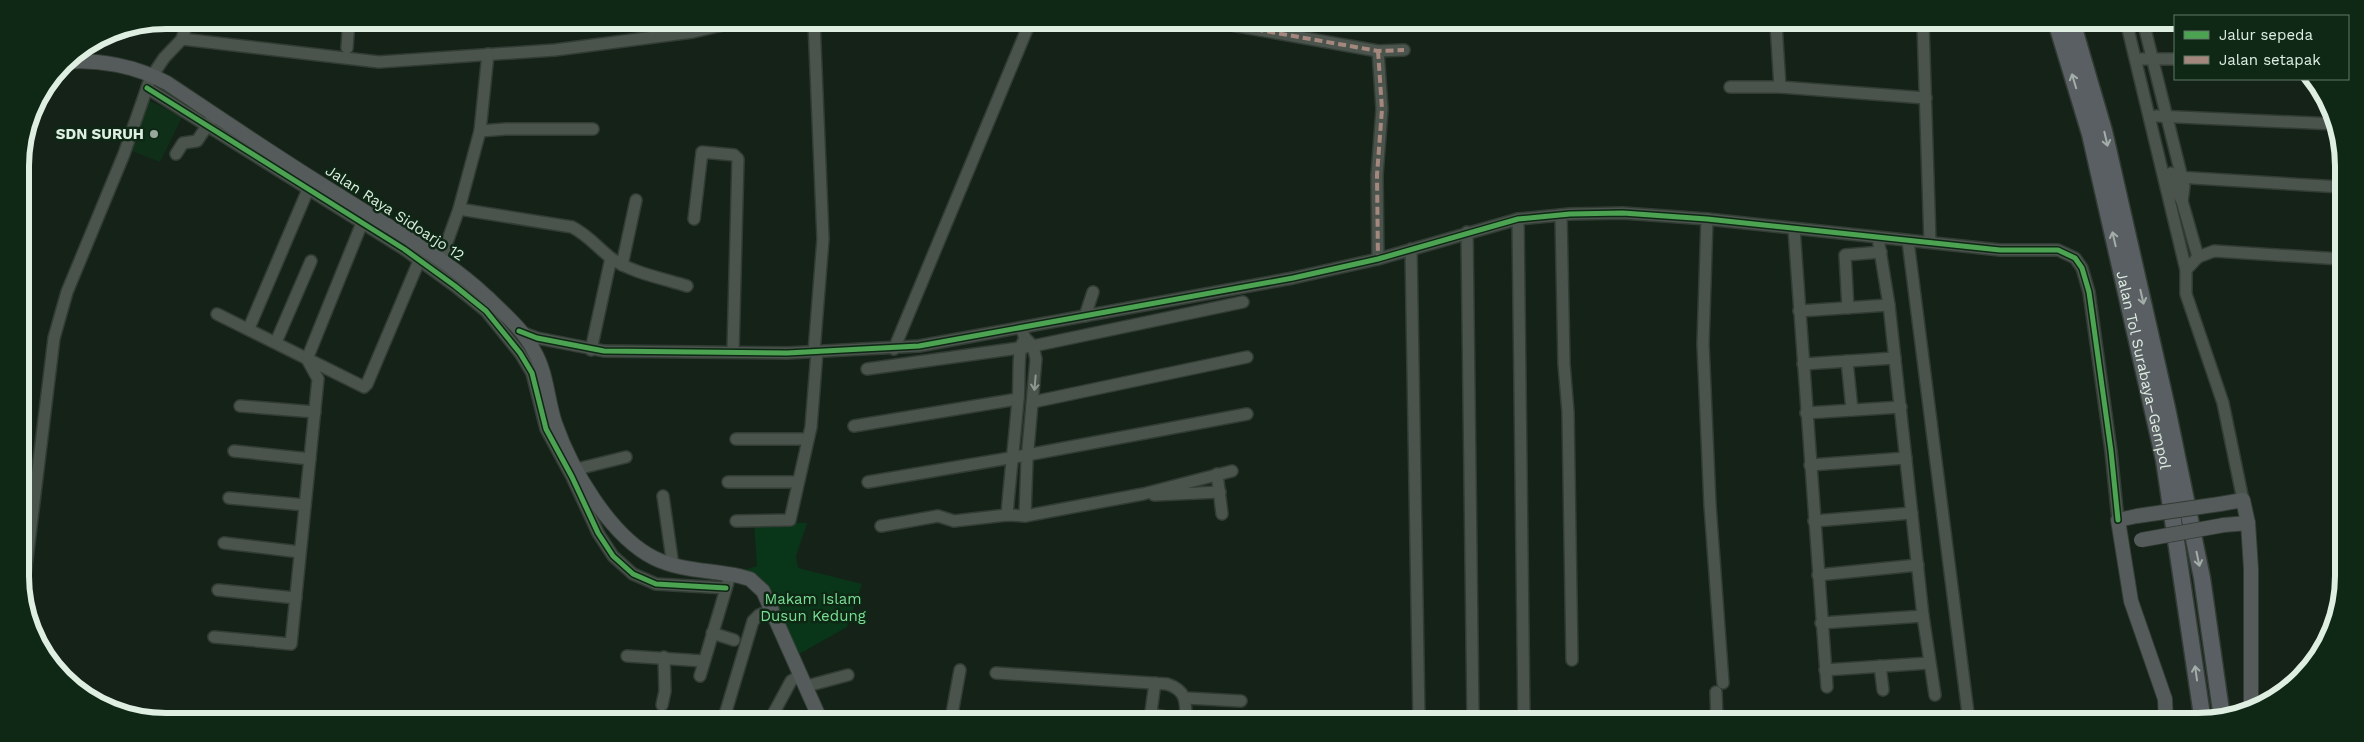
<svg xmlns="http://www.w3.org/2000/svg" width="2364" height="742" viewBox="0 0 2364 742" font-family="'Work Sans',sans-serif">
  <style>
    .built { fill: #102f19 }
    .green { fill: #093619 }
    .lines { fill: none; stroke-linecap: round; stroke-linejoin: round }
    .minor-casing { stroke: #323c34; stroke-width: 14 }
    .major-casing { stroke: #323c34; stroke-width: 16 }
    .highway-casing { stroke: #323c34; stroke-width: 19 }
    .minor { stroke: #4a544c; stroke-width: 11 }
    .major { stroke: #555b5b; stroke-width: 14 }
    .highway { stroke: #5a5f63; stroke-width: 16 }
    .major-bridge-casing { stroke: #323c34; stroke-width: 16; stroke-linecap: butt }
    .major-bridge { stroke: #555b5b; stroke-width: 14 }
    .quiet { stroke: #a5887d; stroke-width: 4; stroke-dasharray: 8 4; stroke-linecap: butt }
    .cycleway-casing { stroke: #0e2815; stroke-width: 8 }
    .cycleway { stroke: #4ca352; stroke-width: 5 }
    .oneway { stroke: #a3aea8 }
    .oneway2 { stroke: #8d998f }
    .poi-dot { fill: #97a79b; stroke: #0e2815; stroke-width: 2 }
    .labels { text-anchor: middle; stroke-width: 5; stroke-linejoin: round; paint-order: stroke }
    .poi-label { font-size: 15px; font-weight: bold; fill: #deeee1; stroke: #0e2815; text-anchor: end }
    .street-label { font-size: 15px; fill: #deeee1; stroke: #0e2815 }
    .park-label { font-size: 15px; fill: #7bde94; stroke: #0e2815 }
    .rim { fill: none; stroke: #deeee1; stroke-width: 6 }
  </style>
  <rect width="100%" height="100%" fill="#142218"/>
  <polygon class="built" points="146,99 182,117 160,162 129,150"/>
  <polygon class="green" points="754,522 807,523 796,556 798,568 862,584 847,627 794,657 758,578 745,570 757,566"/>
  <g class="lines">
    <g class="minor-casing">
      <g id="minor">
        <polyline points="1220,23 1378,51 1404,50"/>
        <polyline points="1776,24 1780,87"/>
        <polyline points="1923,24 1930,242"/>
        <polyline points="2127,25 2186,270"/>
        <polyline points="2144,25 2184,186 2182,201"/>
        <polyline points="182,39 379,62 555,50 693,32 740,21"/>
        <polyline points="347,48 349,20"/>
        <polyline points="1378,51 1382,109 1377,175 1378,259"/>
        <polyline points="2141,59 2175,59"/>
        <polyline points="1730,87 1780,87 1926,98"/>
        <polyline points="147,88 404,249 455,286 486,311 520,353 532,373 546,429 572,477 598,533 613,556 633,574 656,584 726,588"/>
        <polyline points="2156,116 2335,124"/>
        <polyline points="480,131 506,129 593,129"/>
        <polyline points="176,154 183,143 197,141 211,120"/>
        <polyline points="2171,173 2174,186 2182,201 2198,257"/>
        <polyline points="2176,177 2341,187"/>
        <path d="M459,209l113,18c16,8 26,21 39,31 18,14 54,21 76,28"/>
        <polyline points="1561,215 1564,364 1568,412 1572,660"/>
        <polyline points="694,219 702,152 734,155 738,159 733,352"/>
        <polyline points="1518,219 1524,720"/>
        <polyline points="1707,219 1703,344 1710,505 1723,683"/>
        <polyline points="1794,229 1827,687"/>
        <polyline points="1467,232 1473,720"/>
        <polyline points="1878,238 1889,305 1923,616 1935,695"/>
        <polyline points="1908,241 1969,721"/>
        <polyline points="1411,249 1419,720"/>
        <polyline points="441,259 459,209 480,131 488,54"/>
        <polyline points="622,265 636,200"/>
        <polyline points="1848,308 1845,255 1881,252"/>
        <polyline points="1799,311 1889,305"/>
        <polyline points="217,314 364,387 367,384 422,254"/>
        <polyline points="1085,316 1093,292"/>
        <polyline points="249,328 310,185"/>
        <polyline points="1021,328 1025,338 1033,346 1036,359 1027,460 1025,516"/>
        <polyline points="521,332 537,338 604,351 787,353 919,346 1293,278 1378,259 1518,219 1570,214 1623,213 1707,219 2000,250 2058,250 2075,258 2082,268 2089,292 2111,451 2118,520"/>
        <polyline points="276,342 311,261"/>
        <polyline points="894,349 1030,22"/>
        <polyline points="591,350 611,258"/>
        <polyline points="814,352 823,239 814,22"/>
        <polyline points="1847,361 1852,410"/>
        <polyline points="1803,364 1895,358"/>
        <polyline points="867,369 1033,346 1243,302"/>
        <polyline points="1033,402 1247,357"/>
        <polyline points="240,406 315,412"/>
        <polyline points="1806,413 1901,407"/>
        <polyline points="854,426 1018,399"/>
        <polyline points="736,439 808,439"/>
        <polyline points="234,451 310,459"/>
        <polyline points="1810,465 1906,458"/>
        <polyline points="577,469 626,457"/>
        <polyline points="1217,474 1222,514"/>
        <polyline points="728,482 798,482"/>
        <polyline points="868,482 1027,455 1247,414"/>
        <polyline points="1154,495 1220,492"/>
        <polyline points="663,496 673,566"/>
        <polyline points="229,498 305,505"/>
        <polyline points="2243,500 2223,403 2186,294 2186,270 2198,257 2214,251 2341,259"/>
        <path d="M1007,515c3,-39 8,-78 11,-116 2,-14 -1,-48 5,-57"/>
        <polyline points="736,521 790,520 811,427 817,352"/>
        <polyline points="1814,521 1912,513"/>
        <polyline points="881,526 938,516 954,521 1007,515 1025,516 1143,494 1232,471"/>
        <polyline points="224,543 300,552"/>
        <polyline points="1818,575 1918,565"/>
        <polyline points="218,590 296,598"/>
        <polyline points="23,592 54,338 67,292 124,154 150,79 164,58 182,39 188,20"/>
        <polyline points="1821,623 1923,616"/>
        <polyline points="712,633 734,640"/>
        <polyline points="214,637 291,644 318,379 307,359 362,223"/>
        <polyline points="627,656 704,661"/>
        <polyline points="1880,666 1883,690"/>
        <polyline points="1825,670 1929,663"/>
        <path d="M996,673l171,11c19,6 19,17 19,35"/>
        <polyline points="700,676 728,582"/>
        <polyline points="807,686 848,675"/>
        <polyline points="1716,692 1717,721"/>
        <polyline points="1186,698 1241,701"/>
        <polyline points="662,705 665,691 664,657"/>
        <polyline points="1151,714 1177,719"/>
        <polyline points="724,718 753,621 759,615 773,609"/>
        <polyline points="771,718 791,681 801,675"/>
        <polyline points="951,719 960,670"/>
        <polyline points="1150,719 1155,683"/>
      </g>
    </g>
    <g class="major-casing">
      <g id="major">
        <path d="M64,62c35,-3 72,4 103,21 57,38 114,77 173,113 50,32 103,60 147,101 16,16 37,33 47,54 13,22 13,48 21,72 16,46 55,113 99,135 26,13 57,12 85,18l11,3 13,12 57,128"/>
        <polyline points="2220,504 2243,500 2248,523 2251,569 2251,712"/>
        <polyline points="2137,516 2118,520 2131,601 2165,699 2166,722"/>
        <polyline points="2224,525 2248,523"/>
      </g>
    </g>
    <g class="highway-casing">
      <g id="highway">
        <path id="s1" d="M2057,25l33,109 74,326 39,262"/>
        <polyline points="2073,25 2104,131 2167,408 2202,578 2222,718"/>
      </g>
    </g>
    <use href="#minor" class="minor"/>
    <use href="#major" class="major"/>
    <use href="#highway" class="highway"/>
    <g class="major-bridge-casing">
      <g id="major-bridge">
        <polyline points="2137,516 2220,504"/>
        <polyline points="2141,540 2224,525"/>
      </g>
    </g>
    <use href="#major-bridge" class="major-bridge"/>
    <g class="quiet">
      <polyline points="1220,23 1378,51 1404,50"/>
      <polyline points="1378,51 1382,109 1377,175 1378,259"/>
    </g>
    <g class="cycleway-casing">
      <g id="cycleway">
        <polyline points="147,88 404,249 455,286 486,311 520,353 532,373 546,429 572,477 598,533 613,556 633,574 656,584 726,588"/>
        <polyline points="519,331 537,338 604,351 787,353 919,346 1293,278 1378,259 1518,219 1570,214 1623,213 1707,219 2000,250 2058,250 2075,258 2082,268 2089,292 2111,451 2118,520"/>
      </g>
    </g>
    <use href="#cycleway" class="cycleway"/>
  </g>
  <defs><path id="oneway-shaft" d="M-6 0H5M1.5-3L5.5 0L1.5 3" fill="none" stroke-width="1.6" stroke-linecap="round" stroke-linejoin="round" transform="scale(1.25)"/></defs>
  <g class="oneway">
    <use href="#oneway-shaft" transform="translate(2074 81) rotate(-107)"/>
    <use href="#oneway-shaft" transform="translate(2106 139) rotate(77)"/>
    <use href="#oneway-shaft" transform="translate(2114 239) rotate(-103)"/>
    <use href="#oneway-shaft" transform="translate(2142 297) rotate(77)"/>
    <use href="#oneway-shaft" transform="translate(2198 559) rotate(78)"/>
    <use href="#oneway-shaft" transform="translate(2196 673) rotate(-98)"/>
  </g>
  <use class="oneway2" href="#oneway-shaft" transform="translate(1035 383) rotate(95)"/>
  <circle class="poi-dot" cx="154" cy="134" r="5"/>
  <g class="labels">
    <g class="poi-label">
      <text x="144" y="139">SDN SURUH</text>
    </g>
    <g class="street-label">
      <text transform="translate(395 213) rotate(33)" y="5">Jalan Raya Sidoarjo 12</text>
      <text dy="5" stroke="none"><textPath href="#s1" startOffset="356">Jalan Tol Surabaya–Gempol</textPath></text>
    </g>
    <g class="park-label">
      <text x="813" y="604">Makam Islam<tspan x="813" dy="17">Dusun Kedung</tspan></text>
    </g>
  </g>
  <path d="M0 0H2364V742H0ZM166 29H2198A137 137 0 0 1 2335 166V576A137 137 0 0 1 2198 713H166A137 137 0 0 1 29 576V166A137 137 0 0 1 166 29Z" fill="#0e2815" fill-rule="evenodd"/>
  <path class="rim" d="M166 29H2198A137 137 0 0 1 2335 166V576A137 137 0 0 1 2198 713H166A137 137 0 0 1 29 576V166A137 137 0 0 1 166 29Z"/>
  <rect x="2174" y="15" width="175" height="65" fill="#0e2815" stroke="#617767"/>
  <rect x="2184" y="31" width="25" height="8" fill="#4ca352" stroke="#617767"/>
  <text x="2219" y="40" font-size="15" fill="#deeee1">Jalur sepeda</text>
  <rect x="2184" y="56" width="25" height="8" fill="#a5887d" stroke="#617767"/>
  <text x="2219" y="65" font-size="15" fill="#deeee1">Jalan setapak</text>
</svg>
